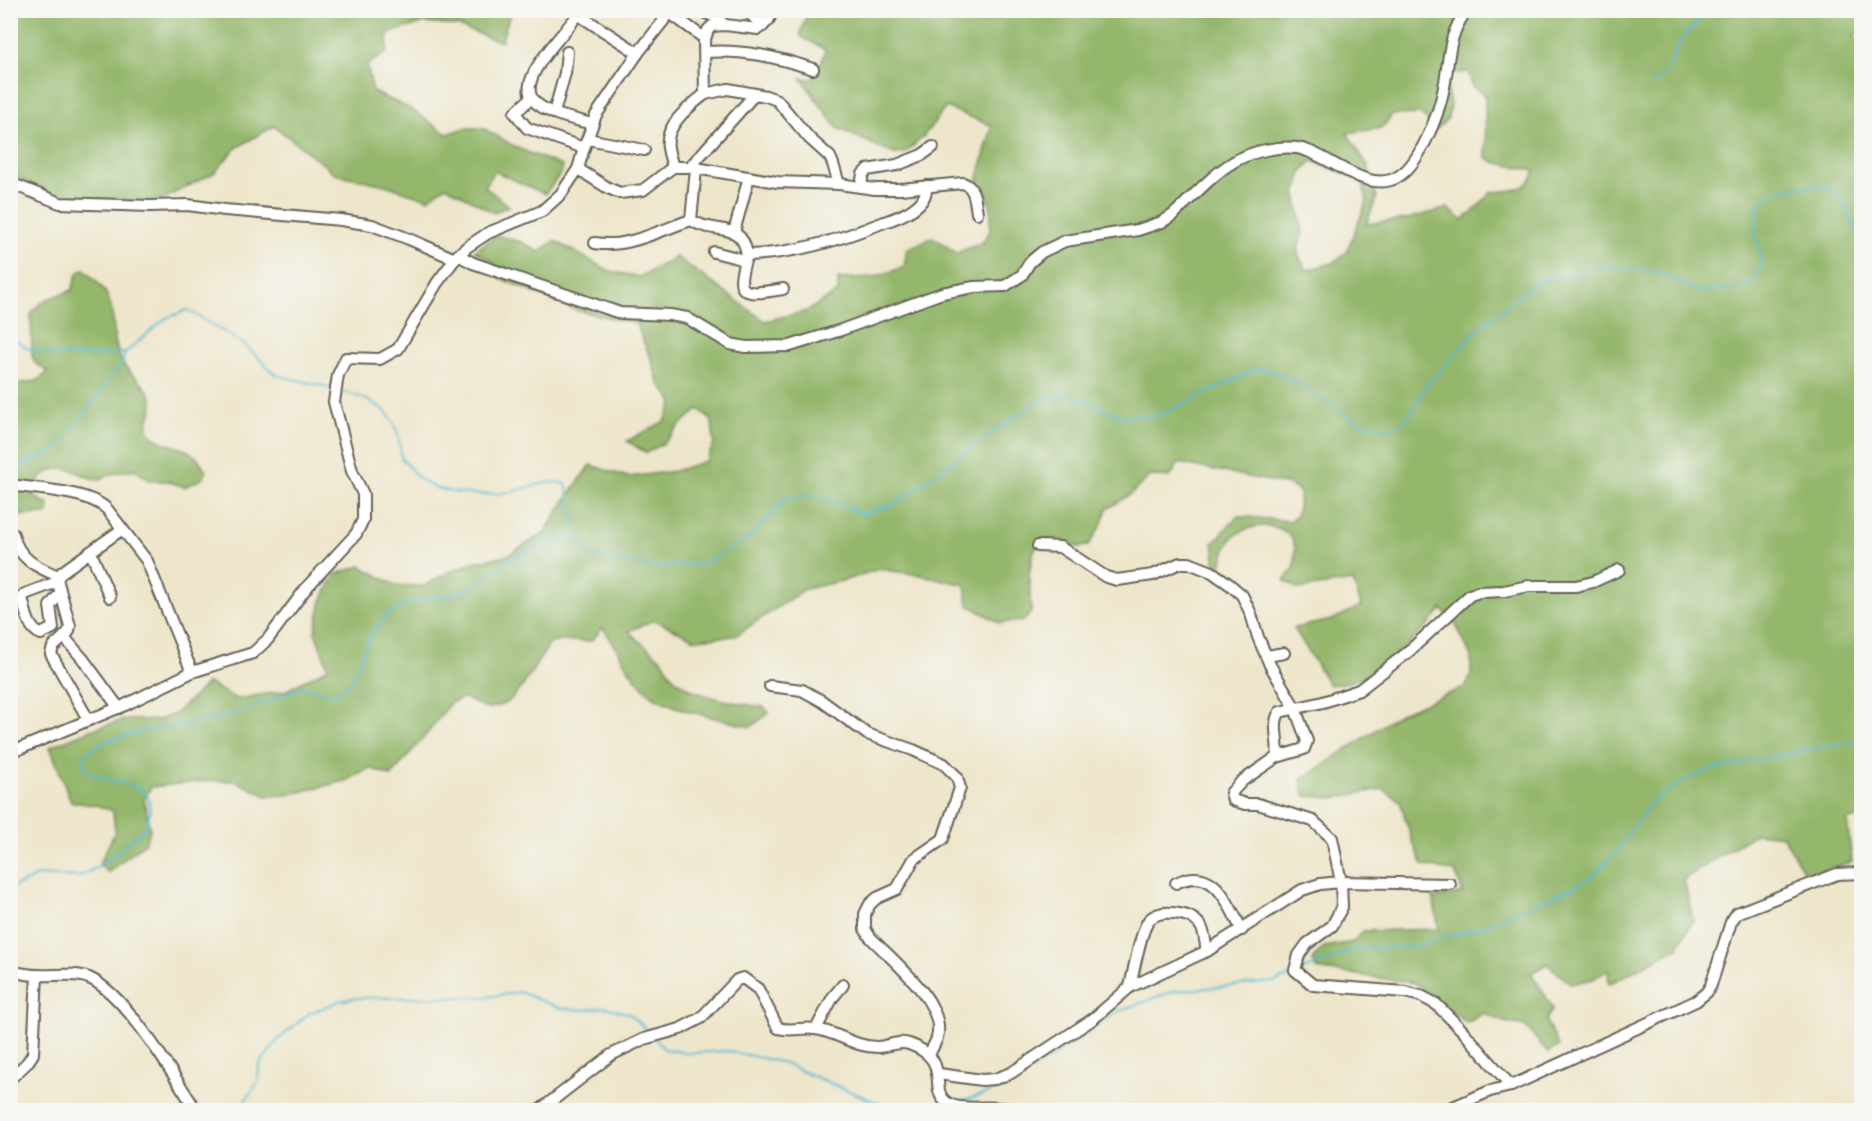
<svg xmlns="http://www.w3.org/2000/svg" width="1872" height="1121" viewBox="0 0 1872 1121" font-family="Sriracha,sans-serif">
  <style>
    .forest { fill: #94b76c; stroke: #586a44; stroke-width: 1.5; fill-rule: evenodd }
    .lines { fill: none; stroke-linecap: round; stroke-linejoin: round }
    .stream { stroke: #54b8d2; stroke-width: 2 }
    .minor-casing { stroke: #666359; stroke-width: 14 }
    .minor { stroke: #fff; stroke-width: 10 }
  </style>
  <rect width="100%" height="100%" fill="#f6f6f2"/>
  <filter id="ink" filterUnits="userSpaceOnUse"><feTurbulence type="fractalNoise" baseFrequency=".0167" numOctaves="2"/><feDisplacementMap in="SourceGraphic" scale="12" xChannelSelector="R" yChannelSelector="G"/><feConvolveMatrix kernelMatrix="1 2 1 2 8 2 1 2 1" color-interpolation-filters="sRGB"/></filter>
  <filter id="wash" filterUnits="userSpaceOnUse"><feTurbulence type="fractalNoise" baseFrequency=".008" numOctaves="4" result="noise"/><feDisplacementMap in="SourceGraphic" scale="24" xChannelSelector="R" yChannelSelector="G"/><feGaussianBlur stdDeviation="1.35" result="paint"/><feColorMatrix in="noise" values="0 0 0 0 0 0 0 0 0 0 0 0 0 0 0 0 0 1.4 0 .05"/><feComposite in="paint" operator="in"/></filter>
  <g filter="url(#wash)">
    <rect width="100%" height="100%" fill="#eee6cb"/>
    <g class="forest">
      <polygon points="11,10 511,11 501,42 458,26 424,23 388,33 387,52 367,65 373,92 409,108 447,134 465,128 483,128 517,148 562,166 561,173 545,194 494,171 485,187 509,206 494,213 446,186 428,199 385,185 336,174 274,126 236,148 214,173 161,200 64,199 11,175"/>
      <path d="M808,11h1053v22l-7,1 8,18v764l-15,5 5,41 -46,13 -23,-39 -27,-3 -72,46 9,42 -16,27 -68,36 -1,-14 -15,9 -22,5 -24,-20 -16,9 22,35 -7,13 13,25 -11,7 -23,-27 -21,-4 -20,-9 -17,10 -53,-40 -98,-14 -4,-9 12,-13 29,-5 10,-11 76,-2 -6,-31 30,-5 -8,-21 -32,-7 -11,-24 -12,-40 -17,-12 -50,9 -28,-2 -4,-16 100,-67 64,-26 6,-11v-20l-15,-31 -14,-16c-23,27 -53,57 -86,71 -8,3 -19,4 -27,5l-35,-57 38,-8 29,-14 -8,-25 -55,8 -14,-9 11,-13c0,-6 1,-17 -1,-23 -7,-25 -52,-22 -64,-3 -5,7 -7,18 -10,27l-4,-2 -3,-23 25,-27 52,5 7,-6 3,-24 -11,-6 -110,-22 -9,14 -20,-1 -19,18 -24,15 -6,17 -13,20 -9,1 -33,-8 -12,11 -5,24 2,38 -7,9 -24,2 -32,-18 -3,-20 -44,-10 -43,-6 -32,11 -41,9 -70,47 -40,3 -41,-19 -25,11c10,13 25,19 35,31 3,4 4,9 7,13 20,22 65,28 93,32l5,6 -18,14c-27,-8 -83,-17 -102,-34 -20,-18 -31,-44 -46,-65l-12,13h-27l-14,2 -28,44 -15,16 -19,6 -24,-11 -14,5 -21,28 -38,45 -21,-8 -25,13 -58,14 -21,1 -30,-15h-29l-56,6 -7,13 6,30 -5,13 -37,29 -9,-8 16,-32 -2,-21 -17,-6 -25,-3 -21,-55 40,-17 33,-10h35l17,-6 33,-31 28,16 49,-8 43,-23 -13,-36 7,-32 13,-26 26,-8 34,19 29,1 21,-12 28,-12 33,-6 39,-23 13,-22 32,-46 38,12 47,-6 31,-10 8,-17 -2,-23 -13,-12 -19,16 -17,19 -17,9 -19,-12 38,-20 8,-19 -15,-20 -5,-18 -17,-40 -60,-14 -84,-35 3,-12 -20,-12 21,-16 26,7 17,10 16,-11 54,30 31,6 36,-20 89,64 42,-10 31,-19v-13l36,-2 30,-10 3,-18 26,-12 24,16 26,-11 7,-11 1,-23 -6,-20 -8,-7 15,-55 -46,-19 -23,30 -18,16 -11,1 -57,-26 -36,-50 13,1 12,-29 -26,-14zM1468,72l5,15 12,8 1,62 8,5 41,9c-6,20 -25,20 -44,21l-18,20 -11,8 -14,-12 -41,11 -41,5 11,-27 -9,-31 -21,-33 35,-5 10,-13 28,-1 17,15 11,-11 2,-14 -3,-13 1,-17zM1312,161l50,20 5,20 -21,52 -13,10 -27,7 -9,-18 6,-20 -7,-38 6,-23z"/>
      <path d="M84,269c8,8 19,17 24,28 8,19 3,43 13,63 7,15 26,23 31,39 5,13 -11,23 -1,35 14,17 42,6 55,38l-4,7 -18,8 -16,-6h-18l-16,-12 -22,5 -15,6c-23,-7 -35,-22 -58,-1l-4,18 14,8 -1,9 -25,1 -12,6 -1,-136 27,-4 11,-9 -13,-9 -3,-7 -1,-42c15,-20 23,-15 41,-24l5,-16z"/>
    </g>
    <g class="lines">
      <g class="stream">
        <path d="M1653,84c21,-17 16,-22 27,-43 8,-12 19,-21 30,-31"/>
        <path d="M10,334c5,5 10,10 15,13 32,14 67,8 100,6"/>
        <path d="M339,391c42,10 60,22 62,67 6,6 12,15 19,21 21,17 65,17 91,13 22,-4 30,-13 55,-8l12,54 14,18 61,11 53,-4 44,-26 37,-40 34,-1 41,18 33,-10 106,-78 44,-28 19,-4 26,8 30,15 40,-2 97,-46 18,3 24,12 58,38 33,7 17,-11 20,-33 49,-54 64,-52 67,-13 49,6 45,20 39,-4 13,-6 8,-16v-11l-5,-16 2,-33 13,-13 26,-6 31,-1 15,16 19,39"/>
        <polyline points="10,471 58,449 122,363 125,353 166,318 188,310 245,345 276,375 331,388"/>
        <polyline points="10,889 39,875 79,877 103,864 145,828 150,812 148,797 139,788 94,775 84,769 83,758 90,750 109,740 150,730 228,716 305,687 333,695 349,685 373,631 390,612 414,601 464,592 505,563 538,545 578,538"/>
        <polyline points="1301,971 1356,949 1404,947 1422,944 1483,926 1578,885 1592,876 1616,852 1647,808 1659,796 1686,779 1717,768 1862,739"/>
        <polyline points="656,1039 664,1049 689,1053 728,1051 785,1063 801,1071 895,1110"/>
        <polyline points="960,1102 997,1090 1052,1057 1119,1011 1174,991 1274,982 1293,975"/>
        <polyline points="239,1110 258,1082 259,1065 278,1040 308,1014 339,1001 355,998 487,997 520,992 559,1008 583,1010 606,1007 630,1014 650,1033"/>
        <polyline points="935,1110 946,1107"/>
      </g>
    </g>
  </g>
  <g filter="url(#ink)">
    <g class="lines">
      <g class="minor-casing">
        <g id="minor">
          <path d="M581,10c-11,20 -71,71 -45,93 14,12 38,16 56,21"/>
          <polyline points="699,10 715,17 725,25"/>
          <polyline points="746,10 763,26"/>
          <polyline points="670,13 704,38"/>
          <polyline points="579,15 638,53"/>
          <path d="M705,52c37,-3 72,5 108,17"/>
          <polyline points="705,94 728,89 766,96 777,100 809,138 830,157 833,164 839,184"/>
          <polyline points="531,98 515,113 527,128 584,148"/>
          <polyline points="554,113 565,73 567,52"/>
          <polyline points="588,139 644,150"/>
          <path d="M673,167c-2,-7 -4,-13 -5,-19 -4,-23 22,-42 37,-54l-1,-52 4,-12 4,-4 13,-1 33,4 10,-8 5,-11"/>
          <polyline points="690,167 755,94"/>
          <path d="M578,169l30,19 12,5 23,-3 30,-23h17l87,15 62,2 36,5h25l63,-6c12,4 12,18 14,30"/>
          <path d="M696,169l-5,51c23,16 51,-1 56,35 45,-1 90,-14 132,-31 14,-5 30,-10 41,-21 5,-5 6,-11 7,-17"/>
          <polyline points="10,183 60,203 150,206 188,205 225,210 341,220 372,225 409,239 455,259"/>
          <polyline points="861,186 863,174 867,170 897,165 922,155 933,147"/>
          <polyline points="734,232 749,177"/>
          <path d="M595,243c32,6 65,-13 96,-23"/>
          <polyline points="714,252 745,260"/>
          <polyline points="458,255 467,247 488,233 542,211 561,194 578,169 584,148 596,115 638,53 672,10"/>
          <path d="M747,255c-15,43 -1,40 36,34"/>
          <path d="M10,485c27,4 78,6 97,24l40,52 45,111"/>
          <path d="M13,534c5,25 24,33 45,42"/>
          <polyline points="1038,546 1060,547 1106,577 1117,580 1153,575 1180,563 1189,563 1212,572 1229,584 1242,595 1251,614 1258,637 1270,665 1295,708 1307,741 1304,749 1277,757"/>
          <polyline points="91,553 110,597"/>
          <path d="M57,582l-32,12 -3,3c3,12 6,33 19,37l12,-6 -3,-22 10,-13"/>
          <polyline points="64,637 53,647 51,654 88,719"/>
          <polyline points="1267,656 1284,653"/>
          <path d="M770,686l32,4 20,11 45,33 46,16 31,14 13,13 3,11 -17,51 -29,20 -17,30 -20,9 -7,6 -5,10v15l5,8c21,22 77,66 67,101 -2,6 -6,12 -8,17"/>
          <polyline points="119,708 83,659 64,637 69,631 70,626 57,579 62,572 121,530"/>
          <path d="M10,751l9,-2 106,-44 67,-33 61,-19 15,-14 39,-52 49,-53 7,-14v-26l-11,-23 -18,-69 4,-27 8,-17 34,1 18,-10 39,-66 21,-28 15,8 147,50 50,2 17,3 43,26 16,3 44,-1 51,-16 101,-37 32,-6 31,-1 17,-11 8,-13 12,-10 23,-11 73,-11 24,-8 11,-7c19,-17 43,-45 66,-56 16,-8 39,-13 58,-11 30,4 71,49 102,28 21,-13 39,-60 44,-84 7,-30 3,-55 24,-82"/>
          <path d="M1176,883c39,-19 51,20 66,47"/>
          <path d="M10,971c10,2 19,4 28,4 16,1 36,-3 51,3 38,17 84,97 107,132"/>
          <path d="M1130,987c3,-13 11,-58 19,-67 11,-12 41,-8 51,5 5,6 5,19 7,26"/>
          <polyline points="816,1029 833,997 843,985"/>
          <polyline points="939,1074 982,1080 995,1079 1011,1073 1093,1019 1130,987 1207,951 1302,890 1320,884 1341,882 1450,884"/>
          <polyline points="10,1079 27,1063 33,1054 37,975"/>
          <path d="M1511,1086l-49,-56 -26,-26 -15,-8 -16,-4 -92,-7 -18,-15 4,-15 8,-11 25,-18 10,-19 -1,-25 -9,-44 -19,-17 -55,-17h-13l-12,-4 -2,-7 11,-12 35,-24c3,-14 -6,-34 3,-45l43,-10 36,-12 48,-37 63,-58 9,-3 25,-1 25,-5h47l17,-4 26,-12"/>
          <path d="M540,1110l71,-55 33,-16 36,-10 21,-11 36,-38 6,-2 15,11 20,39c13,4 24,-1 37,1 21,2 38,18 62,18 11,0 20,-7 32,-3 43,15 20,44 36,57 15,13 48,2 67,9"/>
          <polyline points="1446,1110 1490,1091 1511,1086 1696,1001 1707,992 1711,985 1731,922 1737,913 1837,874 1862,873"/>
        </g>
      </g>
      <use href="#minor" class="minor"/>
    </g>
  </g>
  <rect width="1872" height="1121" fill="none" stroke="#f6f6f2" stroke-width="36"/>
</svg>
